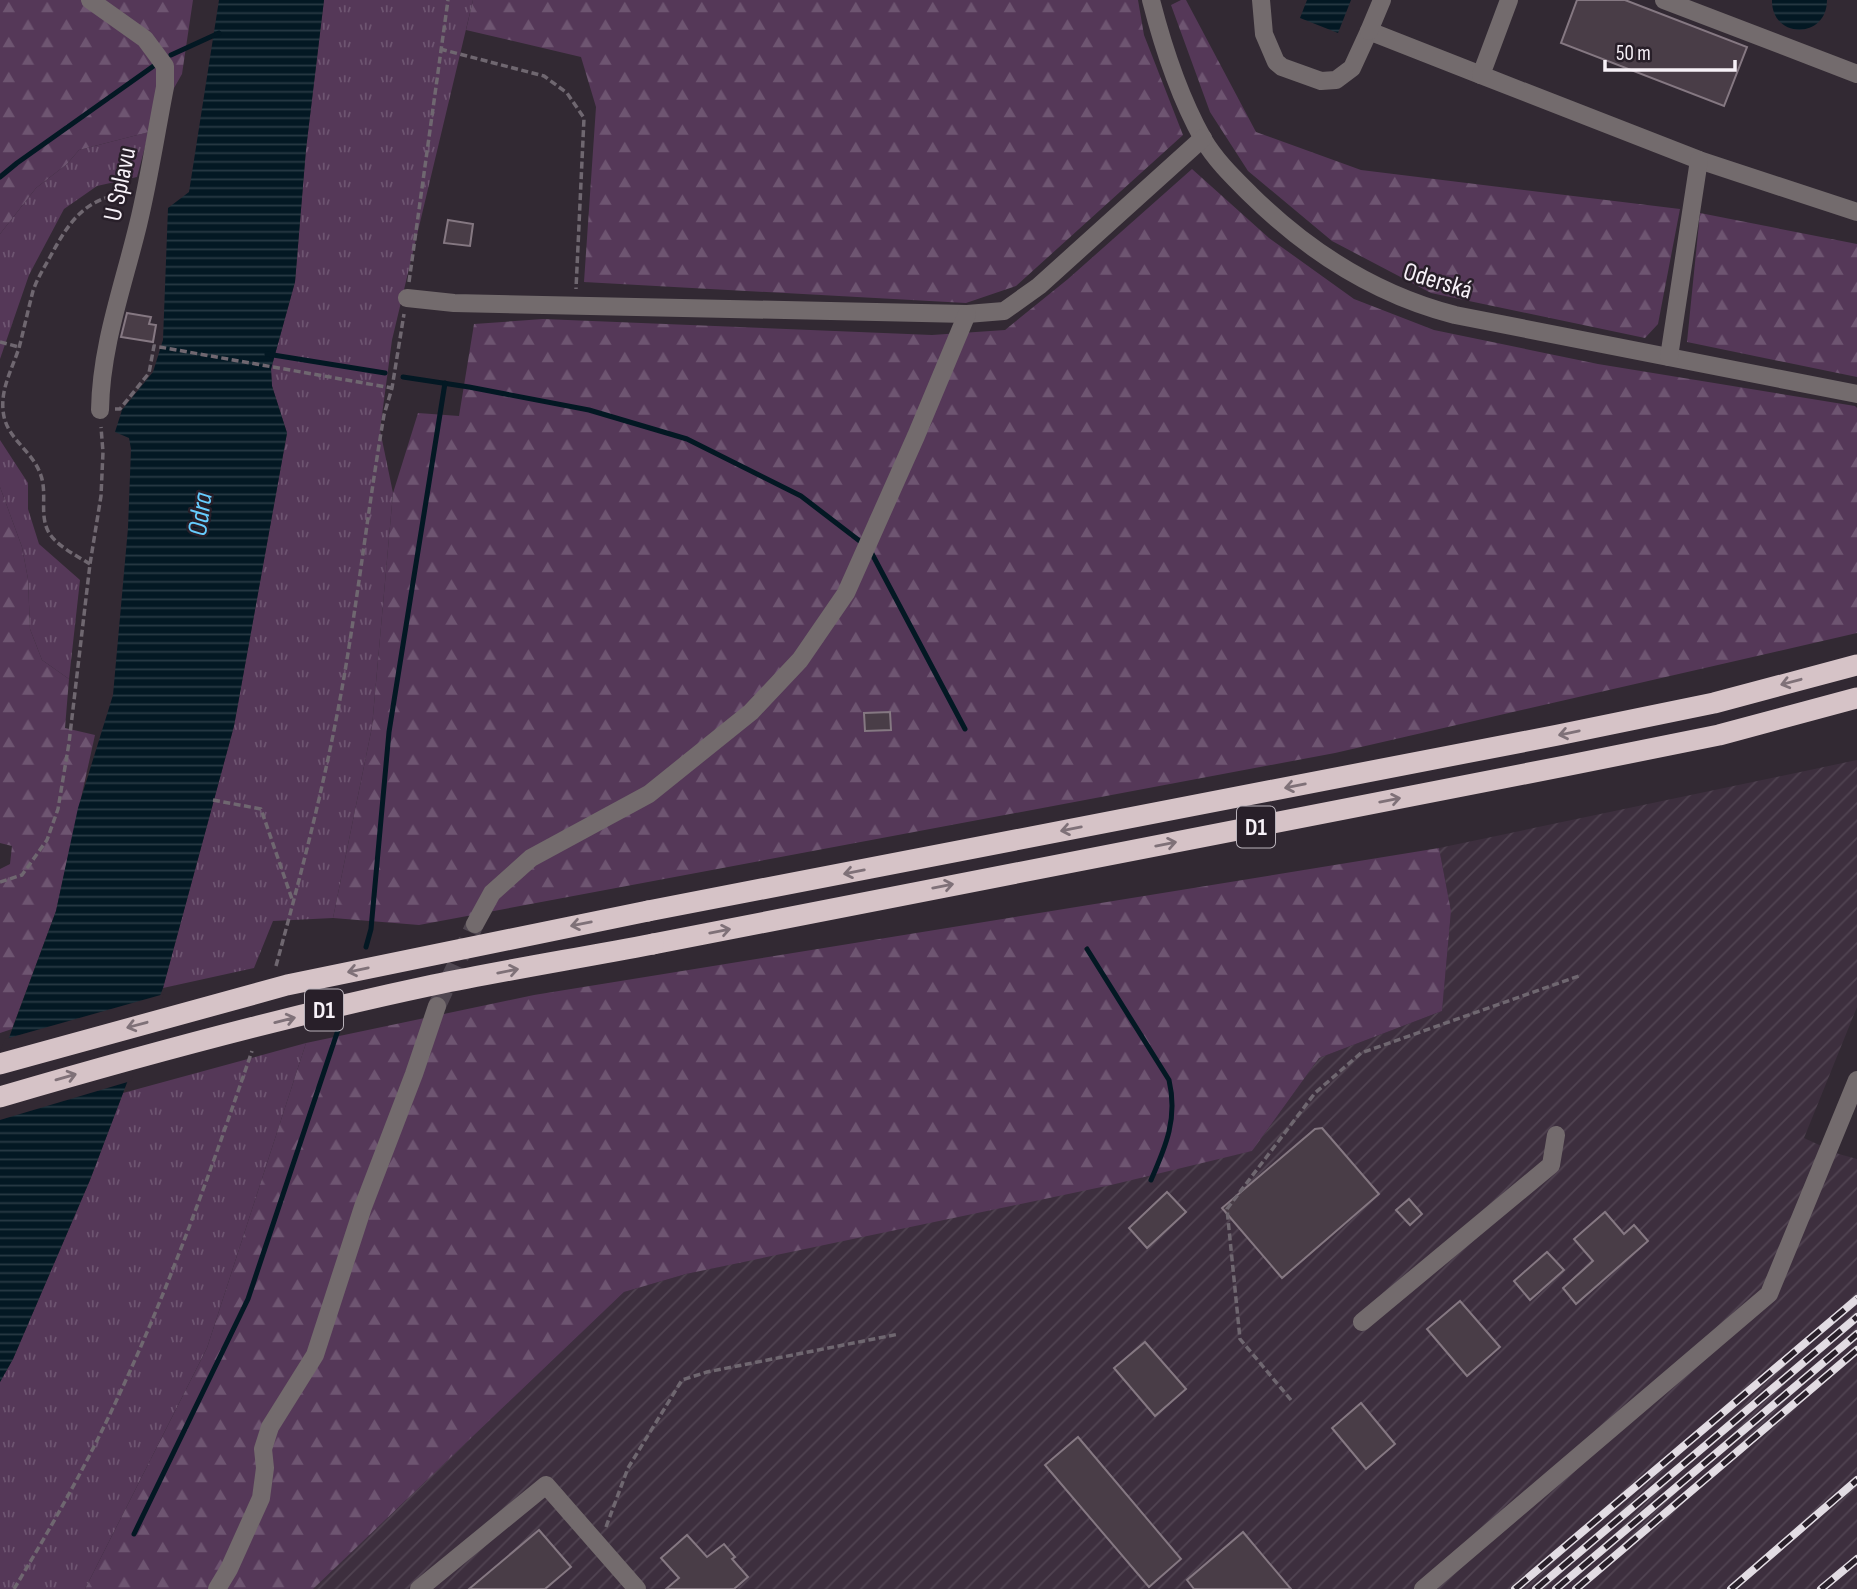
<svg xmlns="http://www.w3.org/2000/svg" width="1857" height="1589" viewBox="0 0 1857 1589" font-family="'Sofia Sans Condensed',sans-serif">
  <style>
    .industrial { fill: url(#industrial-furrows) }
    .grass { fill: url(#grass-tufts) }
    .forest { fill: url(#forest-firs) }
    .water { fill: url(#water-rules) }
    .pier { fill: #322933 }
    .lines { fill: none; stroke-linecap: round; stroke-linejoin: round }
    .stream { stroke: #031823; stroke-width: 5 }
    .building { fill: #493d47; stroke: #857882; stroke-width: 2 }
    .minor-tunnel { stroke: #504751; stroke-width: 18; stroke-dasharray: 18 9; stroke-linecap: butt }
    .path { stroke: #6f6770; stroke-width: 3.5; stroke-dasharray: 7 3.5; stroke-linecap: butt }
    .minor { stroke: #736b6d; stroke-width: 18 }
    .highway { stroke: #d6c3c7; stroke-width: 21 }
    .rail-casing { stroke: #e2dce3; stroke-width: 8 }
    .rail { stroke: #281f29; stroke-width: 5; stroke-dasharray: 16; stroke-linecap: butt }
    .highway-bridge { stroke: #d6c3c7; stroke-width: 21 }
    .oneway { stroke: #7f7178 }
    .labels { text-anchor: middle; stroke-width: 5; stroke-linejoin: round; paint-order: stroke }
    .shield { fill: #281f29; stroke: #b9b2ba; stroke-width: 2 }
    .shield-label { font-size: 24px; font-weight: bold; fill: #f7f1f8 }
    .street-label { font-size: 26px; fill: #f7f1f8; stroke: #281f29 }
    .water-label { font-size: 28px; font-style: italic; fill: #66cdfe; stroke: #281f29 }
  </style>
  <defs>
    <pattern id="industrial-furrows" width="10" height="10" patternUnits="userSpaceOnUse" patternTransform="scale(1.75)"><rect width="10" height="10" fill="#3d2f3e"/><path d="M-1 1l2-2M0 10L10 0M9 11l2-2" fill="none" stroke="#504351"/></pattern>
    <pattern id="grass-tufts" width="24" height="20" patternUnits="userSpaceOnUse" patternTransform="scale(1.75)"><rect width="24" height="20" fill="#553858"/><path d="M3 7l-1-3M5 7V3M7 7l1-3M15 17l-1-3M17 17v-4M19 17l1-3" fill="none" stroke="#6e5571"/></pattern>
    <pattern id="forest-firs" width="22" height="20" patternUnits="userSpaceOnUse" patternTransform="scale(1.75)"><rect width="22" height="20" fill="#553858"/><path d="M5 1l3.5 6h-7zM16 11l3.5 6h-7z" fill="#6e5571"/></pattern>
    <pattern id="water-rules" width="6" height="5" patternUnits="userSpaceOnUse" patternTransform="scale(1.75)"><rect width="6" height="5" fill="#031823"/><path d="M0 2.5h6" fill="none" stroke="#283a44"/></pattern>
  </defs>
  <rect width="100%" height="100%" fill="#322933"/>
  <polygon class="industrial" points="1857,760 1857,1007 1804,1138 1839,1154 1857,1159 1857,1589 313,1589 624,1292 686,1274 1252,1151 1319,1058 1442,1011 1451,911 1439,848"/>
  <g class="grass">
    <polygon points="324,0 473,0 392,340 380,430 393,493 372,727 333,918 273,921 254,968 163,988 234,726 287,433 272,386 271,369 295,282 306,149"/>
    <polygon points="149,132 137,177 97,186 64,209 29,275 0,359 0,234 36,188 67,164 79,150"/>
    <polygon points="0,440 28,483 28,509 39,544 80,580 69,679 42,660 30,629 28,579 22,547 0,487"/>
    <polygon points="306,1043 207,1348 85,1589 0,1589 0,1382 13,1359 90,1180 123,1093"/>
  </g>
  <g class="forest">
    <polygon points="0,0 193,0 182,74 149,132 79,150 67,164 36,188 0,234"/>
    <polygon points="473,0 1138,0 1144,35 1183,135 1016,286 966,303 584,282 596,107 581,57 466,30"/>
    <polygon points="1181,0 1186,0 1256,132 1361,170 1680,209 1658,324 1645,338 1431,293 1332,241 1248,171 1210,112 1171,5"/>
    <polygon points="1192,169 1269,238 1354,299 1434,330 1598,364 1855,406 1857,408 1857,633 1335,753 419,925 333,918 372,727 393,493 418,413 459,416 474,324 543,319 932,335 1005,330 1068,279"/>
    <polygon points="1700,213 1857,244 1857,377 1687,342"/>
    <polygon points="0,487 22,547 28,579 30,629 42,660 69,679 65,728 95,735 56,911 12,1029 0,1033 0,869 10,864 12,846 0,843"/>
    <polygon points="1439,848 1451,911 1442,1011 1319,1058 1252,1151 1111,1185 686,1274 624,1292 313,1589 85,1589 207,1348 306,1043 534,995"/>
  </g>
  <g class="water">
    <polygon points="219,0 324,0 306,149 295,282 271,369 272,386 287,433 234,726 163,988 90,1180 13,1359 0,1382 0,1062 56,911 78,808 113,695 128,528 131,449 129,438 115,432 122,410 153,372 163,340 168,208 189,192"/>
    <polygon points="1307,0 1351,0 1338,33 1300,18"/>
    <path d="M1772,0h55c0,40 -56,39 -55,0z"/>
  </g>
  <polygon class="pier" points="164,994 131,1081 0,1120 0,1051 5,1039"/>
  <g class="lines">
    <g class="stream">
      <polyline points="171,55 219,33"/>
      <polyline points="0,177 17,163 155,65"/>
      <polyline points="267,354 385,373"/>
      <polyline points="403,377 469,387 589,410 687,439 801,496 861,542"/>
      <polyline points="870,550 965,729"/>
      <polyline points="366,947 371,929 389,732 445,383"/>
      <path d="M1087,949l82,131c9,38 -3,66 -18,100"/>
      <polyline points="134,1534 248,1299 338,1030"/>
    </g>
  </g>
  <g class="building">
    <polygon points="1577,0 1625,0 1747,47 1724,106 1561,43"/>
    <polygon points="448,220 473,224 470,246 444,243"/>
    <polygon points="127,313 151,317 149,324 156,325 153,342 121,337"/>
    <polygon points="890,712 891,730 865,731 864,713"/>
    <polygon points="1322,1128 1379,1194 1282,1278 1222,1208 1315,1129"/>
    <polygon points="1167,1192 1186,1212 1147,1248 1129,1228"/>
    <polygon points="1409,1199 1422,1214 1410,1225 1396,1210"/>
    <polygon points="1605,1212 1624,1234 1634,1225 1648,1241 1576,1304 1563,1288 1593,1261 1574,1239"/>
    <polygon points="1547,1252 1564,1270 1530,1300 1514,1281"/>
    <polygon points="1460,1301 1500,1347 1467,1376 1427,1329"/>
    <polygon points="1145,1342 1186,1389 1155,1416 1114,1368"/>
    <polygon points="1361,1403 1395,1444 1366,1469 1332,1428"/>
    <polygon points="1078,1437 1181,1559 1149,1587 1045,1465"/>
    <polygon points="539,1530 571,1567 545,1589 469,1589"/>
    <polygon points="1243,1532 1291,1589 1194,1589 1187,1580"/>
    <polygon points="687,1535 707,1557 724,1544 735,1557 732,1559 748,1577 734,1589 666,1589 679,1578 661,1558"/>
  </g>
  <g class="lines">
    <polyline class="minor-tunnel" points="437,1006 475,924"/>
    <g class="path">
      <polyline points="440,49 544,76 567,93 584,118 576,289"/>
      <polyline points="409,282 448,0"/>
      <polyline points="0,342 19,347"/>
      <polyline points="115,409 120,409 149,373 154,346 392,388"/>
      <path d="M90,564c-13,-8 -35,-19 -42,-33 -9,-18 0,-39 -8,-58 -9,-24 -35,-35 -37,-63 -2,-22 9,-41 16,-62 5,-19 9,-38 14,-57 4,-12 11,-23 17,-34 19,-35 34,-59 78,-64"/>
      <polyline points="213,800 261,809 293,902"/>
      <polyline points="0,882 22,875 47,840 58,809 69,743 90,564 101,496 103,452 101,427"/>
      <path d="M276,966c26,-95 51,-191 68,-289 15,-87 25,-175 40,-262l8,-27 12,-74"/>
      <polyline points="1291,1400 1240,1339 1227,1209 1315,1093 1361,1053 1579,976"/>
      <polyline points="606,1527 628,1468 682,1380 707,1372 899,1334"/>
      <path d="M14,1589c35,-58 68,-116 97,-177 56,-117 99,-239 141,-361"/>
    </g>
    <g class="minor">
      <path d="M90,0l55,39 20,27v21c-9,46 -16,93 -27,138 -15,62 -37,121 -38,185"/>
      <path d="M1151,0c12,47 28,96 52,139 13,22 31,39 48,56 58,57 126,100 204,120l402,79"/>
      <polyline points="1261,0 1264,34 1276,62 1282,67 1321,81 1336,80 1352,68 1369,31 1481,75"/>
      <polyline points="1509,0 1481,75 1699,160 1857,212"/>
      <polyline points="1664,0 1857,74"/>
      <polyline points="1369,31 1382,0"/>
      <polyline points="407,298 454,303 967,314 1004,311 1039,286 1203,138"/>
      <polyline points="1669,357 1699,160"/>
      <polyline points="475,924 492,893 531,858 649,794 751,712 800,660 846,593 916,436 967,314"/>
      <polyline points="1362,1322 1551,1165 1556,1135"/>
      <polyline points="217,1589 229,1569 261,1498 265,1468 263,1449 270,1427 315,1355 363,1207 414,1074 437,1006"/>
      <polyline points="419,1589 546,1485 637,1589"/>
      <polyline points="1423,1589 1769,1294 1857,1080"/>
    </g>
    <g class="highway">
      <polyline points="648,911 1558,735 1714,703 1857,665"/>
      <polyline points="653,944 1565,766 1719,735 1857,698"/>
    </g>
    <g class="rail-casing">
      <g id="rail">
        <polyline points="1515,1589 1857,1299"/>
        <polyline points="1536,1589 1857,1317"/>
        <polyline points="1556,1589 1857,1334"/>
        <polyline points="1576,1589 1857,1350"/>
        <polyline points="1731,1589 1857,1480"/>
        <polyline points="1821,1589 1857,1559"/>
      </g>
    </g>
    <use href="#rail" class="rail"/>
    <g class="highway-bridge">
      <polyline points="0,1064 287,985 648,911"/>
      <path d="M0,1097c143,-42 287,-81 433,-112 73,-15 147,-27 220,-41"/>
    </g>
  </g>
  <defs><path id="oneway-shaft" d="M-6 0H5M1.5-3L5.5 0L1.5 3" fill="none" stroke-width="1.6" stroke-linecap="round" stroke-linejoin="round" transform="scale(1.75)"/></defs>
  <g class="oneway">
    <use href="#oneway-shaft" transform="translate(1791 682) rotate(165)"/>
    <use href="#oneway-shaft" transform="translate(1569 733) rotate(168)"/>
    <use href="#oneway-shaft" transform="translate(1295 786) rotate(169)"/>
    <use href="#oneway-shaft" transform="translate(1390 800) rotate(-11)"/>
    <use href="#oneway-shaft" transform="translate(1071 829) rotate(169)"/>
    <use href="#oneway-shaft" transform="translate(1166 844) rotate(-11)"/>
    <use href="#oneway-shaft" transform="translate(854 872) rotate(169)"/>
    <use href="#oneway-shaft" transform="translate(943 886) rotate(-11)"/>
    <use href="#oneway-shaft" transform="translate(581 924) rotate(169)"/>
    <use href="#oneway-shaft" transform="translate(720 931) rotate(-11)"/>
    <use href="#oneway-shaft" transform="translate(358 970) rotate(168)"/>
    <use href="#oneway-shaft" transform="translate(508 971) rotate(-11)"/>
    <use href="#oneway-shaft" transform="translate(285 1020) rotate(-14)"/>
    <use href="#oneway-shaft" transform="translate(137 1025) rotate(165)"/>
    <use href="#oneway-shaft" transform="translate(66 1077) rotate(-16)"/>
  </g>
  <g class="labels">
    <g class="shield">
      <rect x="1237" y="806.5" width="38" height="41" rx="5"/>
      <rect x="305" y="989.5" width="38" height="41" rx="5"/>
    </g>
    <g class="shield-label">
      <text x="1256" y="835">D1</text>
      <text x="324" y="1018">D1</text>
    </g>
    <g class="street-label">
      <text transform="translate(119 184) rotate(-78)" y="9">U Splavu</text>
      <text transform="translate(1438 280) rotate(17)" y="9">Oderská</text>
    </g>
    <g class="water-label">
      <text transform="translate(199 514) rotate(-82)" y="10">Odra</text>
    </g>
  </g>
  <path d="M1605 60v10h130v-10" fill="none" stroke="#f7f1f8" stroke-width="3.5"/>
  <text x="1616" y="60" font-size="21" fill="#f7f1f8" stroke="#281f29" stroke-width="5" paint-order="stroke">50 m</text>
</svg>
